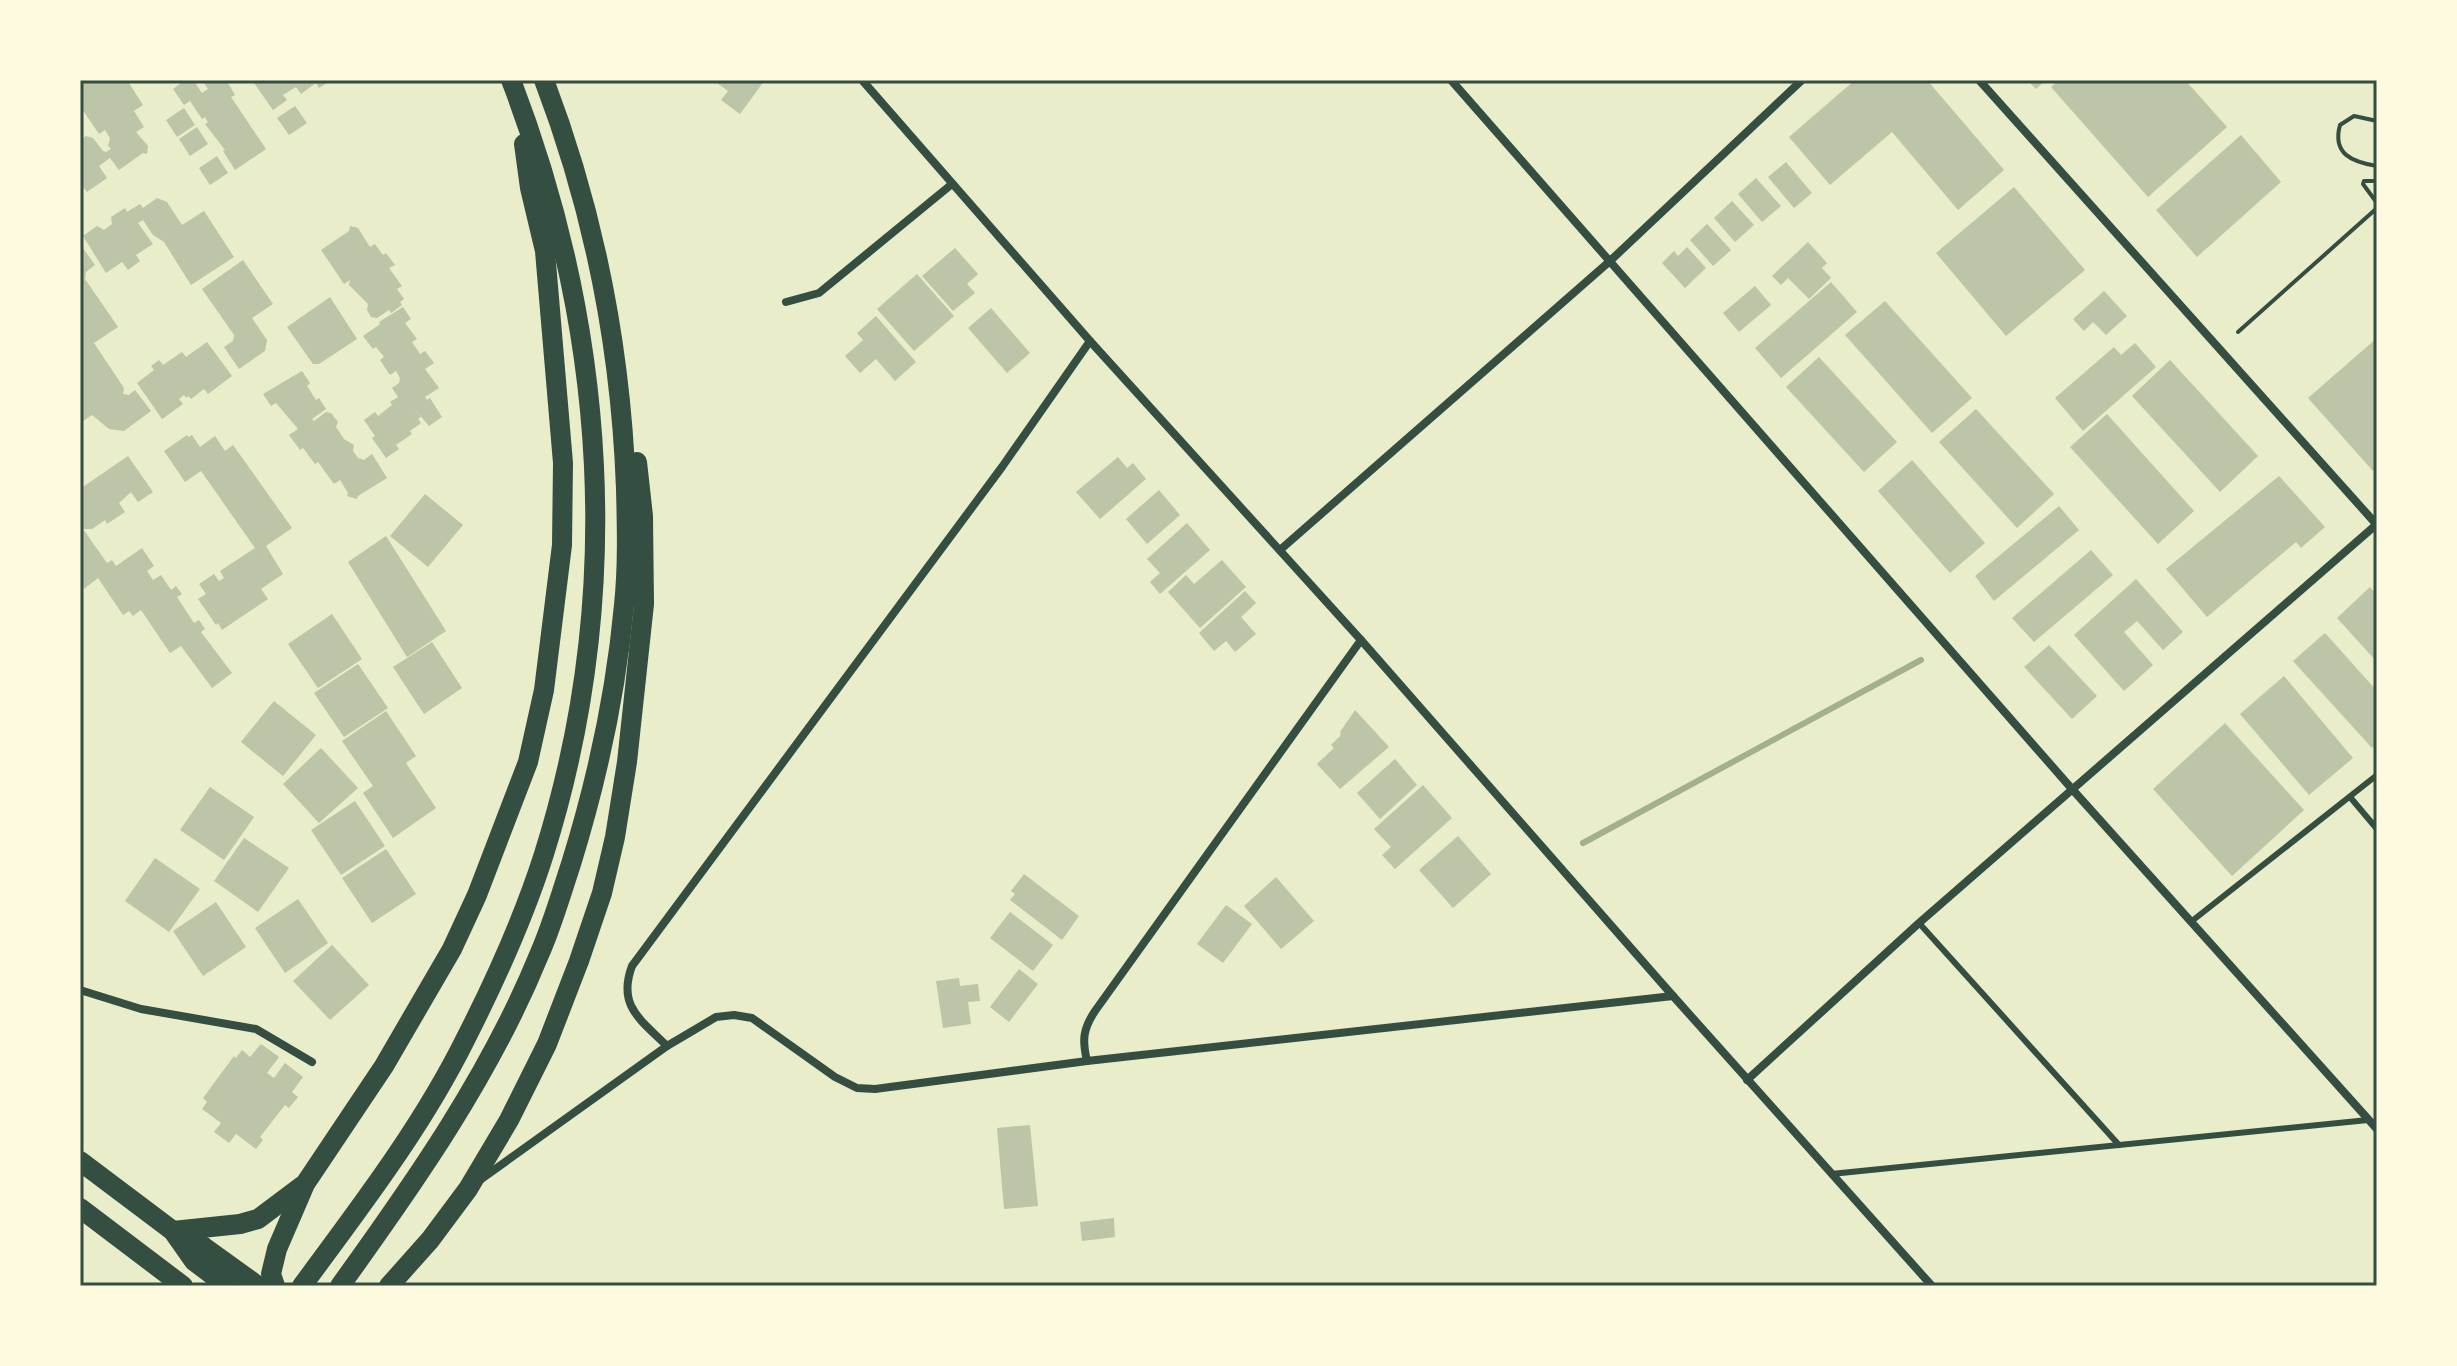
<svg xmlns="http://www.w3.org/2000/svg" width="2457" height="1366" viewBox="0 0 2457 1366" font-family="'Source Sans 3',sans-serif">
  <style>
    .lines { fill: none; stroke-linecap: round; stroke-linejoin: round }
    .stream { stroke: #a3b18a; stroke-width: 6 }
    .building { fill: #bcc5a7 }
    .path { stroke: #344e41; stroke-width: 4 }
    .service { stroke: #344e41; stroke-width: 6 }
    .minor { stroke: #344e41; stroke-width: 8 }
    .trunk { stroke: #344e41; stroke-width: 20 }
    .neatline { fill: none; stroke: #344e41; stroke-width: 3 }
  </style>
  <rect width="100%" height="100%" fill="#e9edc9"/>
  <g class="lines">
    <polyline class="stream" points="1583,843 1921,660"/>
  </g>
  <g class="building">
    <polygon points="82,80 127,80 143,105 134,111 144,127 136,132 148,146 147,154 143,153 119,170 110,158 99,166 107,178 87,192 83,187 80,189 80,140 86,136 93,138 103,151 106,152 111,149 108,146 110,138 105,130 99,134 80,106"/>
    <polygon points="185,80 193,80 202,93 208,89 202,80 226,80 235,95 231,97 266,149 235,170 223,151 225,150 205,124 208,122 205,117 202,119 190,101 184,105 173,89"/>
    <polygon points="258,80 331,80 319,88 316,83 301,94 296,87 283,95 287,100 273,110 254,83"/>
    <polygon points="713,80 765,80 740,114 721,100 728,91"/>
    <polygon points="1855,80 1927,80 2004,170 1958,210 1892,132 1830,185 1789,137"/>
    <polygon points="2027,80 2046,80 2036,89"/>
    <polygon points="2059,80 2185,80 2227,127 2148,197 2051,87"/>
    <polygon points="295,106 307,123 289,135 277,118"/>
    <polygon points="184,108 195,125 177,137 166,120"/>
    <polygon points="197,127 208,144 190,156 179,139"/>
    <polygon points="2241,135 2281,182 2197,257 2156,210"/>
    <polygon points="217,156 228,173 210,185 199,168"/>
    <polygon points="1786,162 1812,193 1794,208 1768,177"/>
    <polygon points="1756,178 1781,206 1762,222 1738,194"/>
    <polygon points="2014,187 2085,270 2006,336 1936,253"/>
    <polygon points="157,198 167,202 182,225 204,211 234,257 191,285 164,242 153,235 143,220 138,223 153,244 136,255 140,261 128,270 122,262 106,273 83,236 97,226 104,230 112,224 111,217 125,208 127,212 140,204 143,208"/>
    <polygon points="1732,201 1754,225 1735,242 1714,218"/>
    <polygon points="1707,224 1731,250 1713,266 1690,240"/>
    <polygon points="350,226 358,228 370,247 375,244 383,255 386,253 395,265 389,268 402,286 397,289 404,299 400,302 402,305 391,313 389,310 377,318 371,317 367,310 368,304 349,285 350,280 344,284 321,250 349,231"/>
    <polygon points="1808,242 1827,263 1822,268 1831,278 1809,299 1788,278 1781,285 1772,276"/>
    <polygon points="80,244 95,265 86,272 85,279 118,327 94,343 124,388 123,394 129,395 135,390 151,411 124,431 109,429 92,415 83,421 80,417"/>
    <polygon points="1687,247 1706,268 1685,288 1662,263 1674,251 1678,256"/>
    <polygon points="955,248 978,274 967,284 975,293 953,311 922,276"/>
    <polygon points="243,260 273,304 252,318 267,340 265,351 239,369 224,347 233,341 234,335 202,289"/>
    <polygon points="917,274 954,316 914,351 877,309"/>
    <polygon points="1831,282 1857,312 1781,378 1755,348"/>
    <polygon points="1755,286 1771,305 1739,332 1723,313"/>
    <polygon points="2104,291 2127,316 2106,335 2093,322 2084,331 2073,319"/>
    <polygon points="330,297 357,339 319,364 313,364 287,327"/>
    <polygon points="1885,301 1972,398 1932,433 1845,335"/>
    <polygon points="403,307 411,319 405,323 417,339 412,342 420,354 425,351 434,363 425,369 439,388 425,397 427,400 430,398 442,417 429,426 413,407 421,417 418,419 421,423 410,431 412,434 396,445 399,449 386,458 372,438 375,436 364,420 375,412 378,416 392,405 390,402 398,397 392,388 399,383 400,378 396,371 390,375 380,360 384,357 376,347 373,349 363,336 380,324 379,322"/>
    <polygon points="991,308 1030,353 1007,373 968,328"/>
    <polygon points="876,316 916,362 895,381 876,359 860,373 845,356 863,340 857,333"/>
    <polygon points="2377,338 2377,467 2373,471 2308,398"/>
    <polygon points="207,342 232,376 208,394 204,389 191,399 188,396 186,398 184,395 179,399 183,404 162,419 137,383 154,370 151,366 159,360 163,365 182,352 186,357"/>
    <polygon points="2135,343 2156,367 2083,431 2055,398 2114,347 2121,355"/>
    <polygon points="1819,357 1897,442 1864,472 1786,387"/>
    <polygon points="2170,360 2258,456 2220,492 2132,396"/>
    <polygon points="302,371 310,383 307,386 316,400 319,398 326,409 312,419 314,421 326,412 331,413 338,422 336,427 344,439 354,445 353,451 358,458 364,460 372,454 387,478 358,496 357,499 347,496 348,493 340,480 334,484 318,462 315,464 303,448 300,450 289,435 298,429 276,403 271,406 263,394"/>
    <polygon points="1976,409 2054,494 2017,528 1939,442"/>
    <polygon points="2107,414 2194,511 2158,544 2070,447"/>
    <polygon points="187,435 188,437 192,435 200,447 215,436 225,451 233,445 292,528 266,546 283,574 261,589 268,599 222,630 218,623 216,625 198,599 206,594 199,584 214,574 219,581 224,578 220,571 255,548 201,471 185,482 164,451"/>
    <polygon points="128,456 153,492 138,502 131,492 119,503 125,512 107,524 105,520 92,529 83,529 107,563 112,560 116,566 142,548 154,566 147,571 153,580 161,575 171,590 176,586 182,594 177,597 194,623 199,620 205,629 201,632 232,673 212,688 181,646 170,653 141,610 133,616 129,611 123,615 98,578 84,589 80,583 80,489"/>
    <polygon points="1118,457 1127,468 1133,463 1146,479 1100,519 1076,492"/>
    <polygon points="1912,460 1985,543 1950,573 1878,491"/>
    <polygon points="2279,476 2325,527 2301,548 2296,542 2207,617 2166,569"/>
    <polygon points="1159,490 1180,515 1147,544 1126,519"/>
    <polygon points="425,494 463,525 428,567 390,536"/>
    <polygon points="2059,506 2079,530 1994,601 1975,576"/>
    <polygon points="1187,523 1210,550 1160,594 1150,582 1160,573 1147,559"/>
    <polygon points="386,536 446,631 407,657 348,562"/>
    <polygon points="2091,550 2113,575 2034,642 2012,618"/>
    <polygon points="1222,560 1246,587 1200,628 1168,592 1186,575 1194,584"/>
    <polygon points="2136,579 2183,632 2163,650 2137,621 2124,632 2153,665 2124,691 2074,635"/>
    <polygon points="2370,587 2377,595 2377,662 2337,618"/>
    <polygon points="1245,591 1256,603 1241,617 1256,634 1235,652 1226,641 1214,651 1199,633"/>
    <polygon points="332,614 362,659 318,688 288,644"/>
    <polygon points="2325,633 2377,691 2377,743 2372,748 2293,661"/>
    <polygon points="432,642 462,688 424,714 393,667"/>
    <polygon points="2049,645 2097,696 2072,719 2024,667"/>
    <polygon points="358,664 388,708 344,737 314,693"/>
    <polygon points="2284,676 2353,758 2309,795 2240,714"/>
    <polygon points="274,701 316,735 283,776 241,742"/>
    <polygon points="1355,710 1389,747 1340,789 1317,764 1334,748 1331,745 1341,735 1340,732"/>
    <polygon points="386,711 416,756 406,763 436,808 393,838 363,793 373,786 342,741"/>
    <polygon points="2225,723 2304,810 2232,876 2153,789"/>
    <polygon points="321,748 358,788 319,823 283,784"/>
    <polygon points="1395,759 1417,785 1380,819 1357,793"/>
    <polygon points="1423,785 1452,818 1395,869 1382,855 1391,847 1374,829"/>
    <polygon points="210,787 254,817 224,860 180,830"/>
    <polygon points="355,801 385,846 341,875 311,830"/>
    <polygon points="1458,836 1491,874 1453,908 1419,870"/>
    <polygon points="244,838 289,868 258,912 214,881"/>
    <polygon points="386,849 416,894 372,923 342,878"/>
    <polygon points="155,858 200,889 169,932 125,901"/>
    <polygon points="1024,874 1079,916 1062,940 1010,900 1015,894 1011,891"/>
    <polygon points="1276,877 1314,921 1281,949 1244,906"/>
    <polygon points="298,899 328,943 285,973 255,928"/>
    <polygon points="216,902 246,947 203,976 173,931"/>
    <polygon points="1226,905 1252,924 1223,963 1197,944"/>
    <polygon points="1010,912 1053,945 1033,971 990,938"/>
    <polygon points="332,945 369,985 330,1020 293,981"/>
    <polygon points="1019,969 1038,984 1009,1022 990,1007"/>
    <polygon points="959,978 960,986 978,984 980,1001 968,1002 971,1024 943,1028 936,981"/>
    <polygon points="261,1044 279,1057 267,1073 274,1078 285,1063 303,1077 292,1092 298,1097 289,1108 285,1105 260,1137 263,1140 256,1149 236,1134 229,1143 214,1132 221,1123 202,1109 207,1102 203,1098 234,1056 236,1058 242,1050 250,1057"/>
    <polygon points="1030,1125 1038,1206 1004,1209 997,1128"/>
    <polygon points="1114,1218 1115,1237 1082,1241 1080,1222"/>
  </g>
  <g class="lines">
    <g class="path">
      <path d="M2377,121l-23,-5 -14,9c-8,29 12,37 37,41"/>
      <polyline points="2377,181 2364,181 2363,184 2377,203"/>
      <polyline points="2238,332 2377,208"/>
    </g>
    <g class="service">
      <polyline points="2350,797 2377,829"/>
      <polyline points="2192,921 2377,775"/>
      <polyline points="1919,923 2119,1145"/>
      <polyline points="1831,1174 2368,1120"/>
    </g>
    <g class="minor">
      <polyline points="862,80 1090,341 1361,640 1673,996 1932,1286"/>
      <polyline points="1451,80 2072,789 2377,1129"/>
      <polyline points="1979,80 2377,525"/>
      <polyline points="786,302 819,293 952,184"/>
      <polyline points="1280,550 1610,261 1802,80"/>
      <polyline points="80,990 141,1009 256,1029 312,1062"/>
      <path d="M667,1046c-26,-26 -50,-40 -35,-80l370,-499 88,-126"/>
      <path d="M1087,1061c-5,-21 -4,-32 8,-50l266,-371"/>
      <polyline points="1747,1080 1919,923 2377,524"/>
      <polyline points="480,1180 667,1046 716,1017 734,1015 752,1018 835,1077 857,1088 875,1089 1087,1061 1673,996"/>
    </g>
    <g class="trunk">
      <polyline points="80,1161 173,1231 204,1247 258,1286"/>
      <polyline points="80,1208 183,1286"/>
      <polyline points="173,1231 240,1224 258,1219 302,1186"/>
      <polyline points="175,1234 194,1261 227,1286"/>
      <polyline points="275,1286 271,1274 277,1249 305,1184 384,1066 452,949 477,895 528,762 544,690 562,545 563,463 545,251 530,188 524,144"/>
      <path d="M302,1286c59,-80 120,-159 164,-248 30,-59 58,-121 78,-184 81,-258 63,-524 -33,-774"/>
      <path d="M340,1286c75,-104 150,-211 199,-331 13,-29 22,-61 32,-91 26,-84 45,-171 53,-259 4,-38 3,-78 2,-116 -5,-140 -32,-278 -82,-409"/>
      <polyline points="389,1286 430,1240 468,1189 509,1120 547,1044 579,961 602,893 615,837 627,762 644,604 643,516 637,462"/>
    </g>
  </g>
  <rect width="2457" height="1366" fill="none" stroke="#fefae0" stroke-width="164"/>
  <rect x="82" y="82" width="2293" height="1202" class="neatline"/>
</svg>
